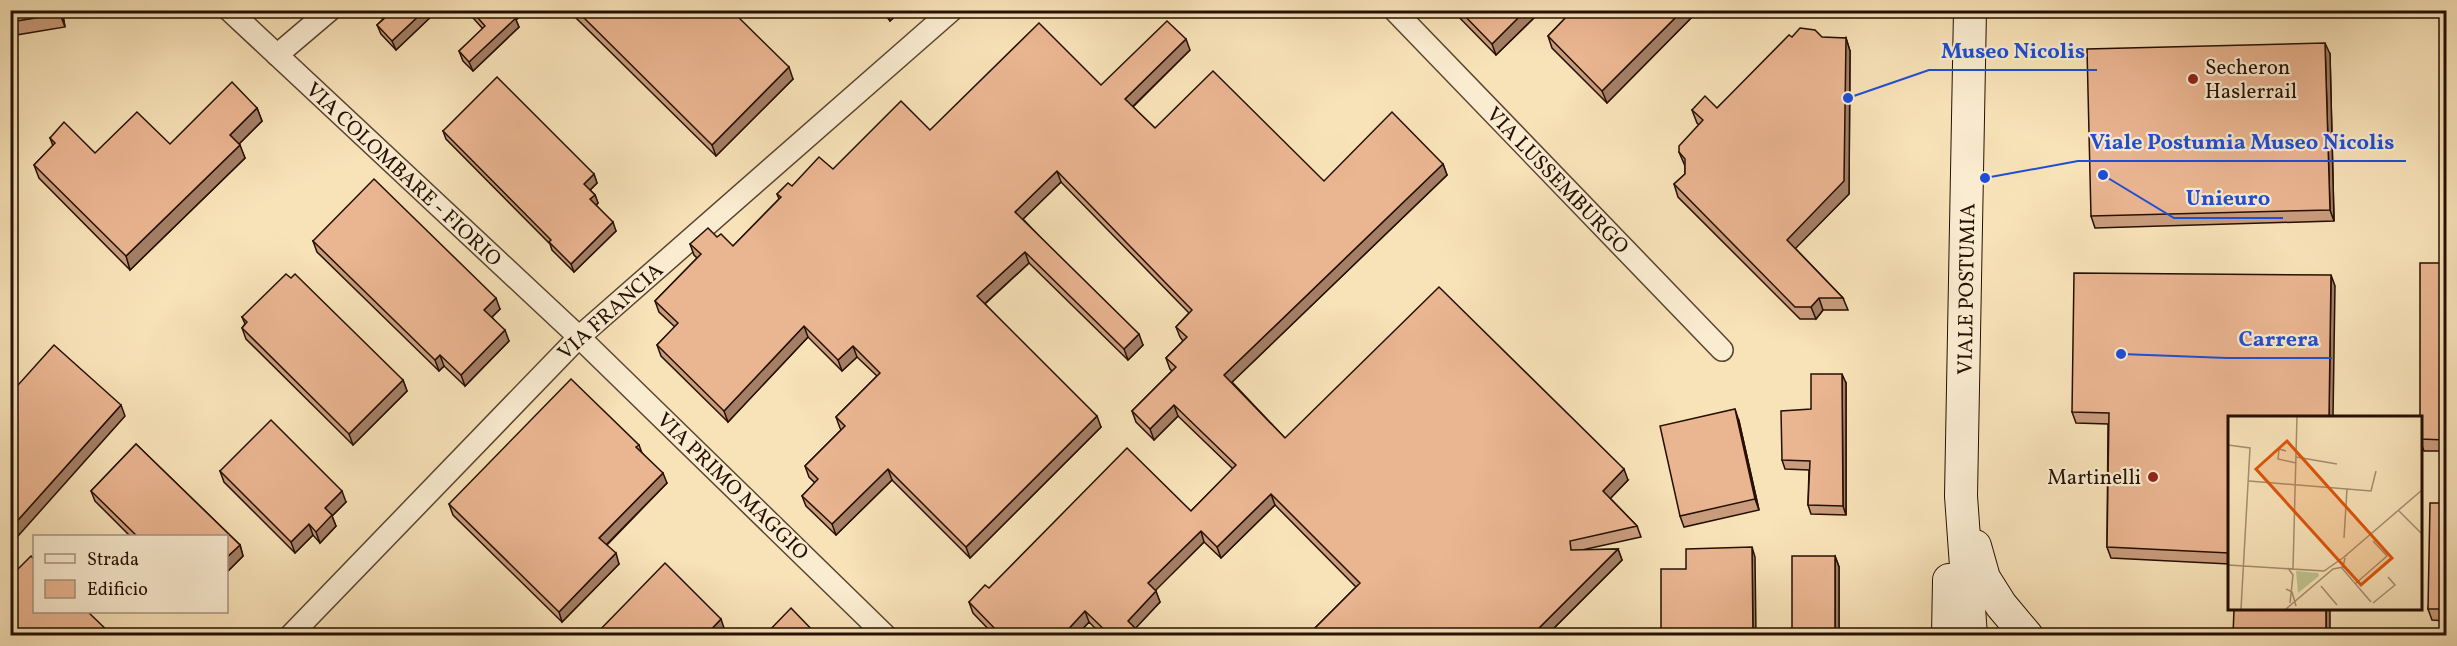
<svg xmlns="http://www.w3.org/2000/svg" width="2457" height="646" viewBox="0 0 2457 646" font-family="Vollkorn,serif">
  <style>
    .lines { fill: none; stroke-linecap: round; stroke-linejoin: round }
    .minor-casing { stroke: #5a442f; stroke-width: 24 }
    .secondary-casing { stroke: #251001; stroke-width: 34 }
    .minor { stroke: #faecd1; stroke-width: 21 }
    .secondary { stroke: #faecd1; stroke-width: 32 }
    .wall { fill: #c99c7d; stroke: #251001; stroke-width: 1.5 }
    .shaded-wall { fill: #a47f66; stroke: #251001; stroke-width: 1.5 }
    .building { fill: #eab591; stroke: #251001; stroke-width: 1.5 }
    .poi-dot { fill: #8f2418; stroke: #faecd1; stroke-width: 2 }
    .labels { text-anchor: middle; stroke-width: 4.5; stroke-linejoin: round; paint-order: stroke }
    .poi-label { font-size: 21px; fill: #251001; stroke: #faecd1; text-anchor: start }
    .street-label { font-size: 21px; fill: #251001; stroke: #faecd1 }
    .inset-road { fill: none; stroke: #a48e6f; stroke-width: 1.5 }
    .view { fill: #de550b; fill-opacity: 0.15; stroke: #de550b; stroke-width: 3 }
    .inset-edge { fill: none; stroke: #251001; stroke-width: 3 }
    .leader { fill: none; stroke: #1d4ed8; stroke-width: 2 }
    .callout-dot { fill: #1d4ed8; stroke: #faecd1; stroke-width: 2 }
    .callout-label { font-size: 22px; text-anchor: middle; font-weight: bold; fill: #1d4ed8; stroke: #faecd1; stroke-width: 4.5; stroke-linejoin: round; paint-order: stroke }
  </style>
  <rect width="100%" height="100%" fill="#f8e2b8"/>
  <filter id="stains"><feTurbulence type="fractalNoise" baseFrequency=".00333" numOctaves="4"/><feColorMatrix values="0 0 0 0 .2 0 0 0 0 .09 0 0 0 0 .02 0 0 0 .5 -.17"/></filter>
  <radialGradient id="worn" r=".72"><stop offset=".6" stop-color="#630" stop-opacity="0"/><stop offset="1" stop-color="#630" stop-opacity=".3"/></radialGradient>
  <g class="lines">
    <g class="minor-casing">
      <g id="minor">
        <polyline points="229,10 579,337 886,636"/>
        <polyline points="1394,10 1722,350"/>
        <polyline points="277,55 330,10"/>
        <polyline points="290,636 579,337 952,10"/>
      </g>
    </g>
    <g class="secondary-casing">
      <g id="secondary">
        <polyline points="1970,10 1961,496 1971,636"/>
        <polyline points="1975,546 1984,578 2001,605 2027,636"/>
        <polyline points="1948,636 1949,580"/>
      </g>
    </g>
    <use href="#minor" class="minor"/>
    <use href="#secondary" class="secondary"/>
  </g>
  <g class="wall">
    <polygon points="10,10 62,10 65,27 10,36"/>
    <polygon points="378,10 438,10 396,50 381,34 377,25 383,19 380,16"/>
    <polygon points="466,10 527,10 516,20 519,27 473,71 463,61 459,51 483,29"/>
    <polygon points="570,10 731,10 793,79 716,156 571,13"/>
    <polygon points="881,10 902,10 890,21"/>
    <polygon points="1452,10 1542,10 1496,55"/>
    <polygon points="1573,10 1699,10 1607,103 1552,48 1548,36"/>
    <polygon points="2102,10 2168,10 2168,11"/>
    <polygon points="1792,37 1846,38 1850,51 1849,194 1795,248 1843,298 1848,310 1823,310 1816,319 1800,319 1678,197 1674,184 1685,174 1685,166 1679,152 1699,125 1697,123 1692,110 1717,108"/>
    <polygon points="1190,50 1133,107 1155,128 1324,181 1443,164 1447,175 1232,382 1285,438 1628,480 1610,498 1637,526 1641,537 1582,550 1618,549 1622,560 1546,636 1307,636 1356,587 1275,505 1221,558 1204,542 1155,590 1160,602 1135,628 1143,636 1103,636 1089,622 1076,636 995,636 973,613 969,602 989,588 1191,511 1233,469 1178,416 1154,440 1136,422 1132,411 1172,371 1170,369 1166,358 1183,341 1180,337 1176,327 1189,313 1061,182 1023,219 1143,345 1128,360 1029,263 985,304 1101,427 970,558 892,480 836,535 806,506 802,496 815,483 809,477 805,466 841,430 840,428 836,417 877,376 857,357 842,371 808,337 728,422 661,356 657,345 675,327 659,312 655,301 697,258 694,255 690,244 717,237 733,246 779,199 777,194 792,186 930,130 1101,85"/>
    <polygon points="2330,54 2334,221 2095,228 2091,216"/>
    <polygon points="257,108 262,121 239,144 245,158 130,270 39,178 34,165 53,146 50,138 95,153 170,144"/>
    <polygon points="443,131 594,174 597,183 590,190 595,195 598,203 596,205 616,231 574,272 552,250 550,244 446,139"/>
    <polygon points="313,241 500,309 492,317 509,341 465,386 444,366 439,371 317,252"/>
    <polygon points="2446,263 2446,451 2424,451 2420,440"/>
    <polygon points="2335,286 2229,418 2229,564 2111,558 2107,547 2108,424 2076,423 2072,412"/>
    <polygon points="242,317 403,380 407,391 353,445 246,339 242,328 245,324"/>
    <polygon points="1846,383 1846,515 1811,514 1808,505 1809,470 1785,469 1782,460 1811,409"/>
    <polygon points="1739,421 1759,510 1684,527 1680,516"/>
    <polygon points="136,444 240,545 243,556 226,573 226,537 131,537 95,501 91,491"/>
    <polygon points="639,445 642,453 667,483 607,545 619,564 562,622 453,515 449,504"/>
    <polygon points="220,471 346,502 332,516 336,526 320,543 313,535 295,553 224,482"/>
    <polygon points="2446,503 2446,621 2432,620 2428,609"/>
    <polygon points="1835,556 1839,567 1839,636 1794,636 1792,631"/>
  </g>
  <g class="shaded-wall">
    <polygon points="60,10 62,10 65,27 60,14"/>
    <polygon points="425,10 438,10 396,50 392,41"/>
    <polygon points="514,10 527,10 516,20 519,27 473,71 469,62"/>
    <polygon points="886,10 902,10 890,21"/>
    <polygon points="1526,10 1542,10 1496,55 1492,44"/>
    <polygon points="1683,10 1699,10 1607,103 1602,91"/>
    <polygon points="1846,38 1850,51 1849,194 1792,252 1787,240"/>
    <polygon points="1186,39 1190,50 1129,110 1125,99"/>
    <polygon points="2325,43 2330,54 2334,221 2330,210"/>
    <polygon points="789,67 793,79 716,156 712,145"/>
    <polygon points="257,108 262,121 235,148 230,135"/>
    <polygon points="240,145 245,158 130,270 126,256"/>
    <polygon points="1443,164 1447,175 1228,386 1224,375"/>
    <polygon points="1057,171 1061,182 1019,223 1015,212"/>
    <polygon points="594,174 597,183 587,193 584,184"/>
    <polygon points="595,195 598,203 593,208 590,199"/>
    <polygon points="613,222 616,231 574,272 571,264"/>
    <polygon points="1025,252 1029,263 981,307 977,296"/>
    <polygon points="2331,275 2335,286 2333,418 2329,418"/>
    <polygon points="496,298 500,309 488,321 484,310"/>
    <polygon points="1819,298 1823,310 1816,319 1811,307"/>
    <polygon points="804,326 808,337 728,422 724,411"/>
    <polygon points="505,330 509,341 465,386 461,375"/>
    <polygon points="1139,334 1143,345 1128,360 1124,349"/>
    <polygon points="853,346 857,357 842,371 838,360"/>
    <polygon points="440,355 444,366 439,371 435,360"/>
    <polygon points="1842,374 1846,383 1846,515 1843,506"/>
    <polygon points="403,380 407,391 353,445 349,434"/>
    <polygon points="121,405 125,416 10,545 10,529"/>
    <polygon points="1174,405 1178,416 1154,440 1150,429"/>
    <polygon points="1735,409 1739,421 1759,510 1755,499"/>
    <polygon points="1097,416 1101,427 970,558 966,547"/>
    <polygon points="888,469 892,480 836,535 832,524"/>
    <polygon points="1624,469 1628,480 1607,502 1603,491"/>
    <polygon points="663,473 667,483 603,548 599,538"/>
    <polygon points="342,491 346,502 332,516 336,526 320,543 316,532 325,508"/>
    <polygon points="1271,494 1275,505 1221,558 1217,547"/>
    <polygon points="309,524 313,535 295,553 291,542"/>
    <polygon points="1201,531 1204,542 1152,594 1148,583"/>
    <polygon points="240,545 243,556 226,573 226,558"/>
    <polygon points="1752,547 1755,557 1756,636 1753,636"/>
    <polygon points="1618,549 1622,560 1546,636 1531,636"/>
    <polygon points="616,553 619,564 562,622 559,612"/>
    <polygon points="1835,556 1839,567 1839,636 1837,636 1835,630"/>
    <polygon points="1156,591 1160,602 1132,632 1128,621"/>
    <rect x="2326" y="609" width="4" height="27"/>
    <polygon points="1085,611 1089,622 1076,636 1062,636"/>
    <polygon points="721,619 725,631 720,636 705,636"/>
  </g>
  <g class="building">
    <polygon points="10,10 60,10 60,14 10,22"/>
    <polygon points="380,10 425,10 392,41 377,25 386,17"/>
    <polygon points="471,10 514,10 511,13 516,18 469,62 459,51 485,26"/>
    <polygon points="576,10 731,10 789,67 712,145"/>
    <polygon points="1459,10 1526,10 1492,44"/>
    <polygon points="1573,10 1683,10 1602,91 1548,36"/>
    <polygon points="1167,21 1186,39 1125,99 1155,128 1213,71 1324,181 1392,112 1443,164 1224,375 1285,438 1439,287 1624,469 1603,491 1637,526 1570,541 1571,550 1618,549 1531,636 1307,636 1360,583 1271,494 1217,547 1201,531 1148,583 1156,591 1128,621 1143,636 1111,636 1085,611 1062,636 1002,636 969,602 985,585 989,588 1127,448 1191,511 1236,465 1174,405 1150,429 1132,411 1176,367 1166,358 1187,337 1176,327 1192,310 1057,171 1015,212 1139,334 1124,349 1025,252 977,296 1097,416 966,547 888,469 832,524 802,496 818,479 805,466 845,426 836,417 880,373 853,346 838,360 804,326 724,411 657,345 678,323 655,301 701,254 690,244 708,228 717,237 721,234 733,246 781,197 777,194 788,183 792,186 819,157 833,169 901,101 930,130 1039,23 1101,85"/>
    <polygon points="1800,28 1815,30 1822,37 1846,38 1844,181 1787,240 1843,298 1819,298 1811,307 1795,307 1674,184 1685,174 1685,159 1679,152 1679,146 1703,120 1692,110 1705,96 1717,108 1789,35 1792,37"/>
    <polygon points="2325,43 2330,210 2091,216 2087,49"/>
    <polygon points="497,77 594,174 584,184 595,195 590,199 613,222 571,264 549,242 551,240 443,131"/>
    <polygon points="232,82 257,108 230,135 240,145 126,256 34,165 55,143 50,138 64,122 95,153 137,112 170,144"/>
    <polygon points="374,179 496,298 484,310 505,330 461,375 440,355 435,360 313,241"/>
    <polygon points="2420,263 2446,263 2446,440 2420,439"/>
    <polygon points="2074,273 2331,275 2329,418 2229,418 2229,553 2107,547 2109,413 2072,412"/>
    <polygon points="286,274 291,278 295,274 403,380 349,434 242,328 247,322 242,317"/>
    <polygon points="54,345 121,405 10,529 10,394"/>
    <polygon points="1811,374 1842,374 1843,506 1808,505 1810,461 1782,460 1781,411 1811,409"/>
    <polygon points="571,379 639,445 636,447 663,473 599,538 616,553 559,612 449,504"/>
    <polygon points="1735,409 1755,499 1680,516 1660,426"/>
    <polygon points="271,420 342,491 325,508 332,515 316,532 309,524 291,542 220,471"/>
    <polygon points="136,444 240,545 226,558 226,537 138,537 91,491"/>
    <polygon points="2430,503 2446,503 2446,609 2428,609"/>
    <polygon points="1752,547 1753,636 1661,636 1661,569 1686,569 1686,549"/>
    <polygon points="31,556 34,559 34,612 88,612 113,636 10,636 10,577"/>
    <polygon points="1792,556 1835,556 1835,630 1792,631"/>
    <polygon points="665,563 721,619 705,636 594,636"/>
    <polygon points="791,608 818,636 764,636"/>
    <polygon points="2234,609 2326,609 2326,636 2233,636"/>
    <polygon points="129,631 144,631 152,636 119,636"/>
  </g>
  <g class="poi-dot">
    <circle cx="2193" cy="79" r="6"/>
    <circle cx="2153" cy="477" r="6"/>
  </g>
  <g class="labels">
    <g class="poi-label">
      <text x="2205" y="74">Secheron<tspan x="2205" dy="24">Haslerrail</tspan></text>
      <text x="2141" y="484" text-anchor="end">Martinelli</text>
    </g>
    <g class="street-label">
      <text transform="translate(404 174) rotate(43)" y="7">VIA COLOMBARE - FIORIO</text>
      <text transform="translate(1558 180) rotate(46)" y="7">VIA LUSSEMBURGO</text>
      <text transform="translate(1966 289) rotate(-89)" y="7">VIALE POSTUMIA</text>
      <text transform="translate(610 311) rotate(-42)" y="7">VIA FRANCIA</text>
      <text transform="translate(733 486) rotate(44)" y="7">VIA PRIMO MAGGIO</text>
    </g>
  </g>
  <g transform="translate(2228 416)">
    <rect width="194" height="194" fill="#f8e2b8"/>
    <path d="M68,155l22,2 1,3 -21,17z" fill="#bfc38e"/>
    <path class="inset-road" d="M0,29l22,3 -9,161M58,35l-7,-2 -1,10 18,4M68,41l41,7M21,65l122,10 5,-20M171,95l23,23M116,122l3,-49M116,141l78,-67M0,149l96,6 23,-16M113,151l30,35M60,152l5,7 -3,28M65,153l4,-153M127,168l32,-28 -14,-15M93,170l16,19M58,173l6,3 4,14M145,187l22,-18 -7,-8M58,193l47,-40 10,-2 2,-9"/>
    <path class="view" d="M59,25l105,117 -31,27 -105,-116z"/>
    <rect width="194" height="194" class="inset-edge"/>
  </g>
  <path class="leader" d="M1848 98L1929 70H2097M1985 178L2078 161H2406M2103 175L2174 218H2283M2121 354L2227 358H2332"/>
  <g class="callout-dot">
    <circle cx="1848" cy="98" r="6"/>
    <circle cx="1985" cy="178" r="6"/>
    <circle cx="2103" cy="175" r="6"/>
    <circle cx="2121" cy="354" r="6"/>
  </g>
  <g class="callout-label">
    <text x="2013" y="58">Museo Nicolis</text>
    <text x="2242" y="149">Viale Postumia Museo Nicolis</text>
    <text x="2228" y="205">Unieuro</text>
    <text x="2279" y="346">Carrera</text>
  </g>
  <rect width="2457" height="646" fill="none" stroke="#f8e2b8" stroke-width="36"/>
  <rect x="12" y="12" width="2433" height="622" fill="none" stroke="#251001" stroke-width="3"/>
  <rect x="18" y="18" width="2421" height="610" fill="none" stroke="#251001" stroke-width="1.5"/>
  <rect x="33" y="535" width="195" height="78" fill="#faecd1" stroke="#a5947e" stroke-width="1.5"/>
  <rect x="45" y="554" width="30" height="9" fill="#faecd1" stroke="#a5947e" stroke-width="1.5"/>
  <text x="87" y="565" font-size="18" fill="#251001">Strada</text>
  <rect x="45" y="580" width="30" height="18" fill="#eab591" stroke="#a5947e" stroke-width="1.5"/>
  <text x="87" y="595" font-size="18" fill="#251001">Edificio</text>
  <rect width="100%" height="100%" filter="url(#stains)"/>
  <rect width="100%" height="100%" fill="url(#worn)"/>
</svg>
